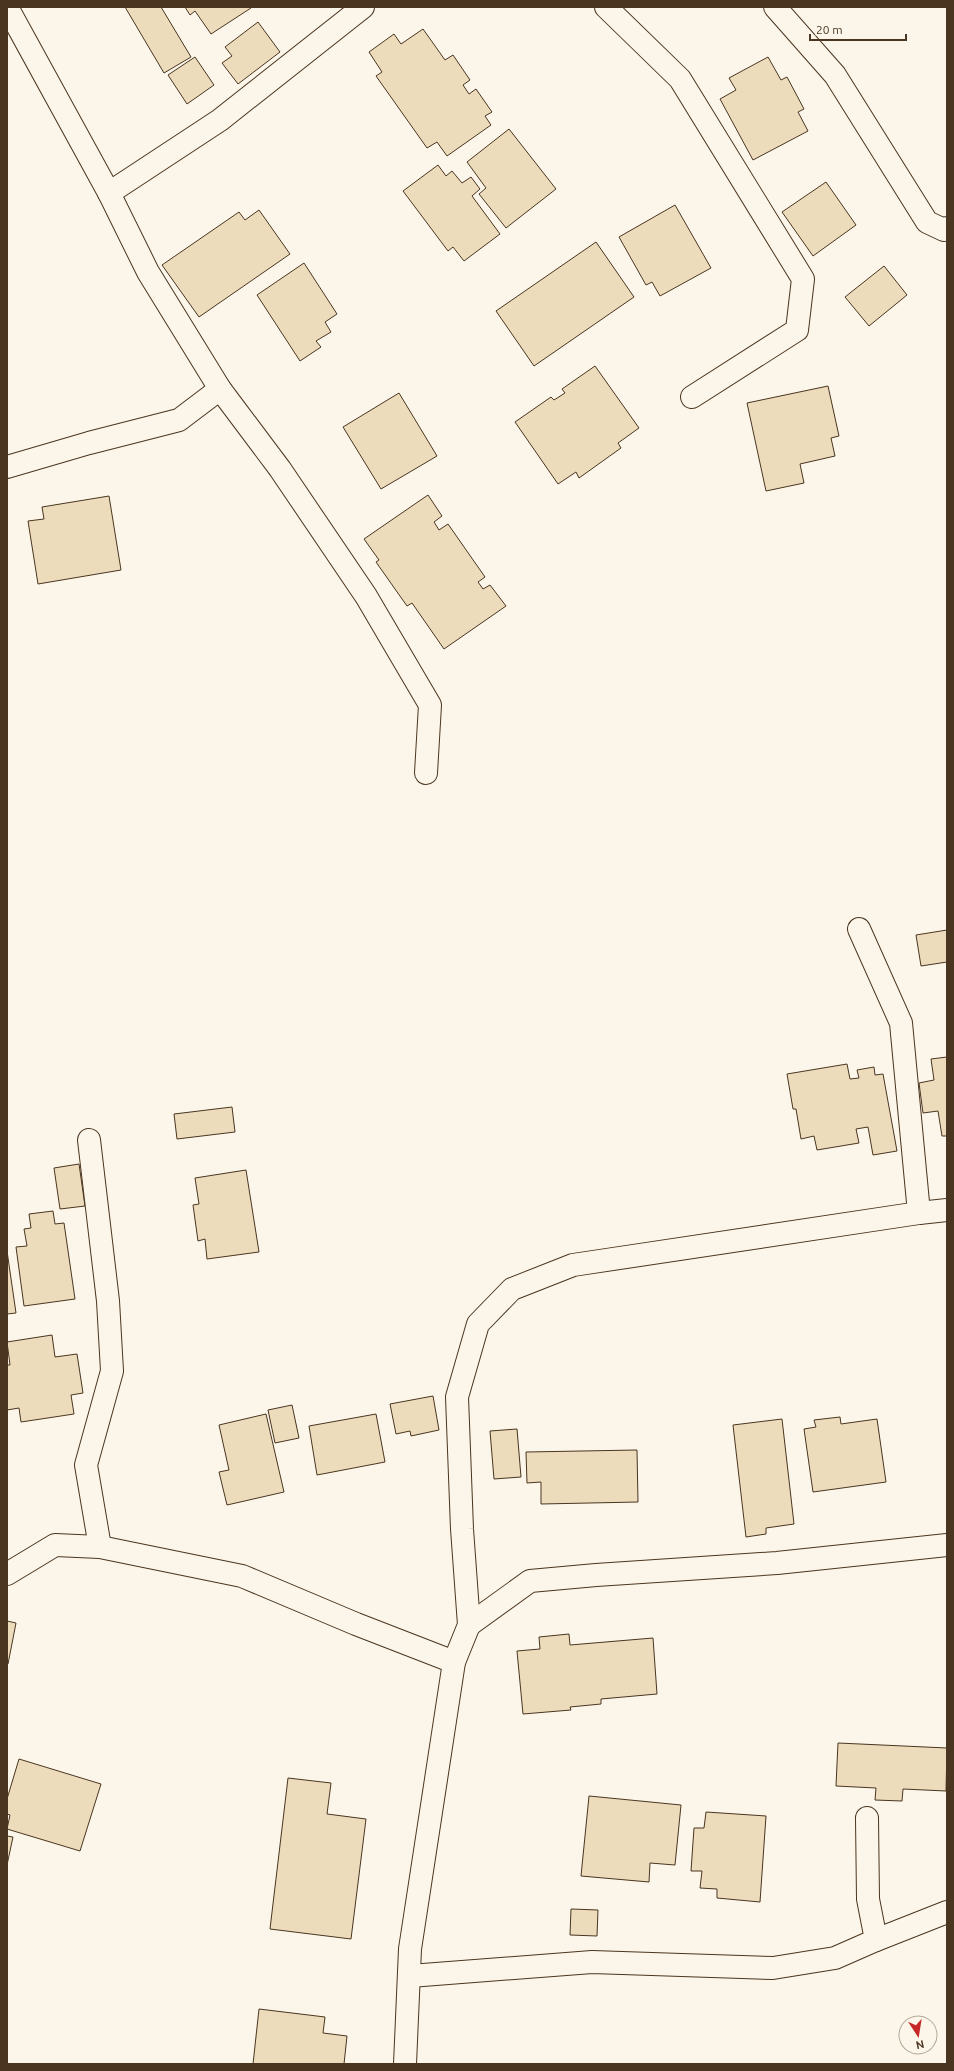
<svg xmlns="http://www.w3.org/2000/svg" width="954" height="2071" viewBox="0 0 954 2071" font-family="Ubuntu,sans-serif">
  <style>
    .building { fill: #ecdcbc; stroke: #4a3520 }
    .lines { fill: none; stroke-linecap: round; stroke-linejoin: round }
    .minor-casing { stroke: #4a3520; stroke-width: 24 }
    .minor { stroke: #fbf6e9; stroke-width: 22 }
  </style>
  <rect width="100%" height="100%" fill="#fbf6e9"/>
  <g class="building">
    <polygon points="125,7 161,7 191,57 164,73"/>
    <polygon points="185,7 250,7 251,8 211,34 195,11 190,15"/>
    <polygon points="258,22 280,52 238,84 222,63 232,56 225,47"/>
    <polygon points="423,29 445,60 453,55 470,80 463,85 469,94 476,89 492,112 485,116 491,125 447,156 437,142 427,148 376,76 382,72 369,52 394,34 401,44"/>
    <polygon points="195,57 214,85 187,104 168,75"/>
    <polygon points="768,57 781,80 787,77 804,109 798,112 808,131 753,160 720,99 736,90 729,78"/>
    <polygon points="509,129 556,189 506,228 479,194 486,188 467,162"/>
    <polygon points="438,165 446,176 452,171 462,183 471,177 480,189 472,196 500,234 464,261 453,247 448,251 403,191"/>
    <polygon points="826,182 856,225 813,256 782,212"/>
    <polygon points="675,205 711,268 660,296 652,282 646,285 619,237"/>
    <polygon points="259,210 290,254 199,317 162,265 239,212 245,220"/>
    <polygon points="596,242 634,297 534,366 496,311"/>
    <polygon points="304,263 337,314 325,322 331,332 316,341 321,347 300,361 257,295"/>
    <polygon points="884,266 907,295 869,326 845,297"/>
    <polygon points="595,366 639,428 618,443 621,448 579,478 576,472 558,484 515,422 551,397 554,400 565,393 562,389"/>
    <polygon points="828,386 839,436 831,438 835,456 800,464 804,483 766,491 747,403"/>
    <polygon points="399,393 437,456 381,489 343,427"/>
    <polygon points="428,495 442,516 434,522 439,530 448,524 485,577 478,582 483,589 490,585 506,606 444,649 412,603 407,606 376,562 379,560 364,539"/>
    <polygon points="109,496 121,570 38,584 28,521 44,519 42,507"/>
    <polygon points="947,930 947,962 921,966 916,935"/>
    <polygon points="947,1057 947,1136 942,1136 938,1111 923,1113 919,1083 934,1080 931,1059"/>
    <polygon points="847,1064 850,1079 859,1078 857,1070 874,1067 875,1075 883,1074 897,1151 873,1155 868,1127 856,1129 859,1143 817,1150 814,1136 801,1139 796,1109 793,1109 787,1074"/>
    <polygon points="232,1107 235,1132 177,1139 174,1114"/>
    <polygon points="79,1164 85,1206 60,1209 54,1168"/>
    <polygon points="246,1170 259,1252 207,1259 205,1239 198,1241 193,1205 199,1204 195,1178"/>
    <polygon points="53,1211 55,1224 64,1223 75,1299 24,1306 16,1247 27,1246 24,1229 31,1228 29,1214"/>
    <polygon points="7,1251 16,1313 7,1314"/>
    <polygon points="52,1335 55,1357 77,1354 83,1393 71,1395 74,1414 21,1422 19,1408 7,1410 7,1365 10,1365 7,1342"/>
    <polygon points="433,1396 439,1430 411,1436 410,1431 396,1434 390,1404"/>
    <polygon points="292,1405 299,1438 275,1443 268,1410"/>
    <polygon points="266,1414 284,1492 227,1505 219,1472 229,1470 219,1425"/>
    <polygon points="376,1414 385,1462 317,1475 309,1426"/>
    <polygon points="840,1417 841,1424 877,1419 886,1482 813,1492 804,1429 816,1427 814,1420"/>
    <polygon points="782,1419 794,1524 766,1528 766,1534 746,1537 733,1425"/>
    <polygon points="517,1429 521,1477 494,1479 490,1431"/>
    <polygon points="637,1450 638,1502 541,1504 541,1482 527,1483 526,1452"/>
    <polygon points="7,1621 16,1623 8,1664 7,1664"/>
    <polygon points="569,1634 570,1645 653,1638 657,1694 601,1699 601,1704 570,1707 571,1710 523,1714 517,1651 540,1649 539,1637"/>
    <polygon points="838,1743 947,1748 946,1791 903,1789 902,1801 875,1800 876,1788 836,1786"/>
    <polygon points="19,1759 101,1784 80,1851 7,1829 10,1815 7,1814 7,1799"/>
    <polygon points="288,1778 331,1783 327,1814 366,1819 351,1939 270,1929"/>
    <polygon points="589,1796 681,1805 675,1865 650,1863 649,1882 581,1876"/>
    <polygon points="706,1812 766,1816 760,1902 717,1898 717,1889 700,1888 702,1871 691,1871 694,1828 704,1828"/>
    <polygon points="7,1836 13,1837 7,1865"/>
    <polygon points="571,1909 598,1910 597,1936 570,1935"/>
    <polygon points="259,2009 325,2017 323,2033 347,2036 344,2064 253,2064"/>
  </g>
  <g class="lines">
    <g class="minor-casing">
      <g id="minor">
        <polyline points="7,7 109,193 148,272 220,389 280,469 366,596 430,705 426,773"/>
        <polyline points="606,7 680,79 803,279 797,330 692,397"/>
        <polyline points="775,7 835,75 927,222 944,230 947,228"/>
        <polyline points="109,193 220,120 363,7"/>
        <polyline points="7,467 89,443 179,420 220,389"/>
        <polyline points="859,929 901,1023 919,1213"/>
        <polyline points="89,1140 108,1301 112,1371 86,1465 100,1547"/>
        <polyline points="7,1574 55,1545 100,1547 242,1576 356,1624 454,1662"/>
        <polyline points="469,1625 530,1581 596,1575 777,1563 947,1545"/>
        <polyline points="876,1940 947,1912"/>
        <polyline points="410,1976 592,1962 773,1968 835,1958 876,1940 868,1899 867,1818"/>
        <polyline points="405,2064 410,1949 454,1662 469,1625 462,1529 457,1397 478,1324 512,1289 573,1265 919,1213 947,1210"/>
      </g>
    </g>
    <use href="#minor" class="minor"/>
  </g>
  <rect width="954" height="2071" fill="none" stroke="#4a3520" stroke-width="16"/>
  <g transform="translate(918 2035) rotate(168)"><circle r="19" fill="#fbf6e9" stroke="#b4a999"/>
  <path d="M0-3L7 15L0 10L-7 15Z" fill="#c62828"/>
  <text y="-6" font-size="11" font-weight="bold" text-anchor="middle" fill="#4a3520">N</text>
  </g>
  <path d="M810 34v6h96v-6" fill="none" stroke="#4a3520" stroke-width="2"/>
  <text x="816" y="34" font-size="12" fill="#4a3520" stroke="#fbf6e9" stroke-width="3" paint-order="stroke">20 m</text>
</svg>
